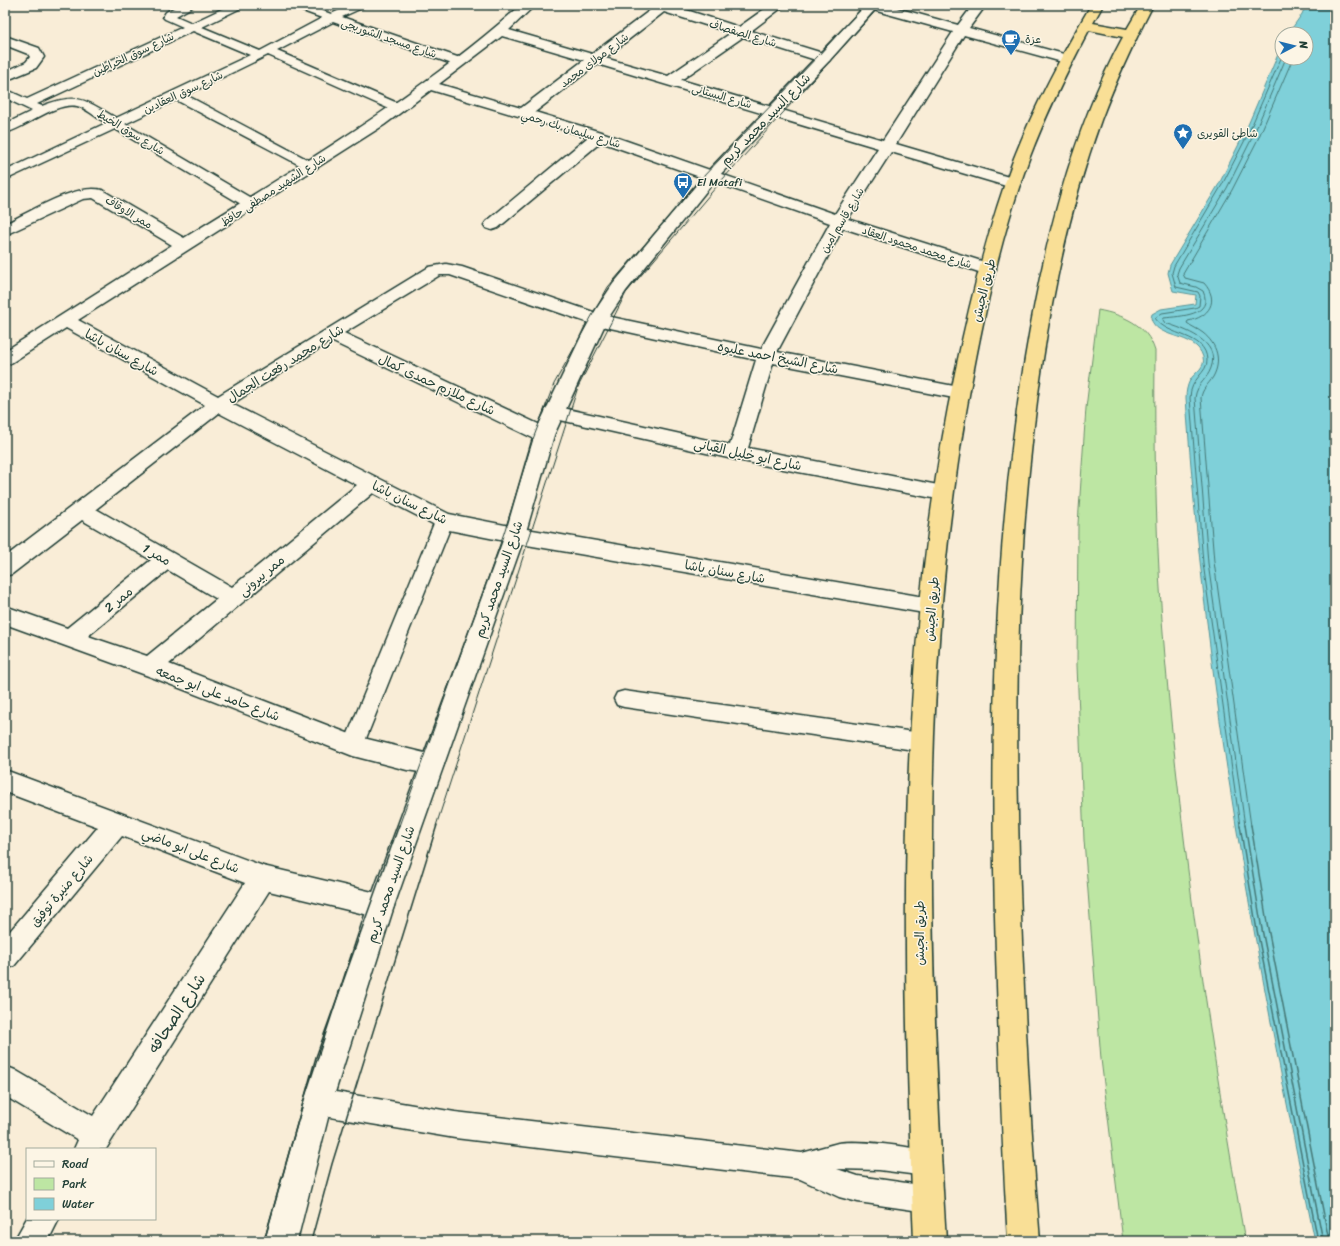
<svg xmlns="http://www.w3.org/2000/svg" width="1340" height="1246" viewBox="0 0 1340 1246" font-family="Sriracha,'Playpen Sans Arabic',sans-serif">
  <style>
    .green { fill: #bde6a3; stroke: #6e926c }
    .water { fill: #7fd0d9; stroke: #599597 }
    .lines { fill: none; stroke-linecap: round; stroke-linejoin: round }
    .shore-far1 { stroke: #457876; stroke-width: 1 }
    .shore { stroke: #457876; stroke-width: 1.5 }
    .lane-casing { stroke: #1f3d34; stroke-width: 3 }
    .street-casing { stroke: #1f3d34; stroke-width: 3 }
    .secondary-casing { stroke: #1f3d34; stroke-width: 3 }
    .highway-casing { stroke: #1f3d34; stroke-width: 3 }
    .lane { fill: #fcf5e5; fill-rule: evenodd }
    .street { fill: #fcf5e5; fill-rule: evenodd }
    .secondary { fill: #fcf5e5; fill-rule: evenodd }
    .highway { fill: #f9df96; fill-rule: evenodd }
    .tram-far1 { stroke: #1f3d34; stroke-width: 1 }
    .tram { stroke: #1f3d34; stroke-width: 1.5 }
    .labels { text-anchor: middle; stroke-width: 3; stroke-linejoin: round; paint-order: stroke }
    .far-street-label { font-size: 11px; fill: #1f3d34; stroke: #fcf5e5 }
    .far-poi-label { font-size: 11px; fill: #1f3d34; stroke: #fcf5e5; text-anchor: start }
    .street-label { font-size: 13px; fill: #1f3d34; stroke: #fcf5e5 }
    .near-street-label { font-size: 16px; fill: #1f3d34; stroke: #fcf5e5 }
  </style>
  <rect width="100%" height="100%" fill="#f9edd7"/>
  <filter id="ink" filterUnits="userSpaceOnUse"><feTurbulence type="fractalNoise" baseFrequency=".025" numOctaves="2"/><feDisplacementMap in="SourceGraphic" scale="8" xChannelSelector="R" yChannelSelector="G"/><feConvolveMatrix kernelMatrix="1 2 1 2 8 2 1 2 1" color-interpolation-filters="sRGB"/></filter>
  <g filter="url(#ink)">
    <path class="green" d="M1098,310c25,5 49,14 57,41 -1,102 1,204 10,306 17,195 46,391 80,584h-122l-22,-182 -17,-219 -7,-175 1,-141 8,-116z"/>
    <path class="water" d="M1306,5h29v1236h-20c-58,-278 -111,-558 -129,-843 0,-6 1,-12 4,-18 5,-8 16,-12 13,-23 -7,-25 -47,-17 -52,-39l1,-4 9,-5 34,-5 1,-9 -23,-4 -5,-18 2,-8 49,-81 26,-52 37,-87v13h24v-24h-18l14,-20z"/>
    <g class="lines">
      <g class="shore-far1">
        <path d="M1240,826l-37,-263 -13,-165c0,-20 18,-25 17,-38 -1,-27 -40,-23 -52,-42l7,-5 33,-5 4,-2 1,-10 -2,-4 -22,-5 -4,-14 2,-7 48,-81 26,-51 34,-78"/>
        <path d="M1245,826l-37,-263 -13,-165c2,-15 12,-18 16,-30 10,-27 -27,-39 -46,-45l-2,-3 1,-2c16,-2 50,-2 39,-27l-7,-4 -16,-4 -3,-9 2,-6 48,-80 26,-52 33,-78"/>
        <path d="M1251,826l-37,-264 -13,-164c1,-9 7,-13 12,-21 9,-16 4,-33 -10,-44 -5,-4 -11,-6 -16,-10l1,-2c21,-4 32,-20 16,-38l-19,-5 -2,-4 49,-84 26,-51 35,-81"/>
      </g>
      <g class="shore">
        <polyline points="1240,825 1256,925 1318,1241"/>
        <polyline points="1245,825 1261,924 1323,1241"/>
        <polyline points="1251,825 1267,923 1329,1241"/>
      </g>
      <g class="lane-casing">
        <g id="lane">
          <path d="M179,5h15l-2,2 -16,9 16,7 38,-18h15l-2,2 -41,20 58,24 62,-33 -30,-11 -2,-2h17l24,9 20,-9h15l-2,2 -22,10 121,42 2,3 -2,3h-8l-122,-43 -56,29 125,54 2,3 -2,3h-8l-126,-56 -82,40 128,68 2,3 -2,3 -5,1 -133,-70 -51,24 131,77 2,3 -2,3 -5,1 -5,-1 -131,-78 -110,51v-9l101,-48c-9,-5 -20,-15 -29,-17 -23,-4 -51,22 -72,27v-9l27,-13 -27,-13v-9l22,10 156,-72 -18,-8 -2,-2 3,-5zM193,31l57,24 -134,63c-31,-18 -38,-26 -74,-12l-5,-2z"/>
          <polygon points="444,514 450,516 453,521 363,746 360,752 353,755 346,752 343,746 435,521 438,516"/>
          <polygon points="624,691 921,733 928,736 931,742 928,748 921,751 624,707 617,705 614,699 617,693"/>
          <path d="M318,1089l137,23 347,41c12,-3 24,-7 36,-10 19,-3 79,3 97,11l4,9 -4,9 -9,4 -47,-6 -42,-1 21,7 69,10 9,4 4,9 -4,9 -9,4 -69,-10 -19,-5 -39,-18 -345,-41 -137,-23 -9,-4 -4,-9 4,-9z"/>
        </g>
      </g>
      <g class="street-casing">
        <g id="street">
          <path d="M521,5h14l-26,25 83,24 65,-49h14l68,22 31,-22h15l-34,26 78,24 2,3 -2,3 -5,1 -5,-1 -76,-24 -62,43 202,60 70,-108 -87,-24 -1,-3h21l72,20 15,-20h13l-17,23 102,28 2,3 -2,3 -5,1 -102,-28 -68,109 123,36 2,3 -2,3 -6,2 -122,-36 -43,67 146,46 2,4 -2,4 -6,1 -6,-1 -139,-45 -66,124 182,35 7,2 2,4 -2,4 -7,2 -186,-36 -25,85 195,38 7,2 3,5 -3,5 -7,2 -206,-40 -190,-43 -2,-5 2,-5 7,-1 176,39 26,-85 -164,-36 -142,-49h-10l-96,58 207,97 3,5 -3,5 -7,2 -7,-2 -206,-99 -99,63 217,110 66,13 415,71 8,2 3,6 -3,6 -8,2 -415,-71 -71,-14 -7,-3 -64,-33 -204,171 186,72 86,21 3,7 -3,7 -9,3 -25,-4 -54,-14 -199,-78 -149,-54v-18l62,22 84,-68 -69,-40 -70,54 -7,2v-19l200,-152 -139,-77 -55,35 -6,2v-14l167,-106 -79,-47 -10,1 -78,36v-11c25,-12 70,-41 97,-34l82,48c115,-72 235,-142 337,-233zM664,12l67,21 -63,43 -63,-18zM502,36l82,24 -63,48 -82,-24zM597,64l281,84 -43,66 -231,-81 -69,-21zM431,90l157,47 -102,85 -2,3 2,3 6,2 6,-2 103,-86 229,81 -69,126 -159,-34 -140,-48 -16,-3 -17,3 -211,129 -140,-76 306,-195zM219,413l138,72 -125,102 -136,-78zM168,570l49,29 -70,57 -59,-20z"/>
          <polygon points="5,36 39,48 44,57 36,68 5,81 5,72 26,62 30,57 28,54 5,45"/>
          <polygon points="5,770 263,866 381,894 390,897 394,906 390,915 381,918 269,891 106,1149 74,1149 78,1140 5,1096 5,1066 15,1070 93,1116 245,883 122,836 14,966 5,970 5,937 98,827 5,792"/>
          <polygon points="27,1218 27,1219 59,1219 48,1241 14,1241"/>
        </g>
      </g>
      <g class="secondary-casing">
        <polygon id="secondary" points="866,5 879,5 829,61 716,179 626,291 607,320 554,435 525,535 394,906 332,1102 297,1241 265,1241 304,1102 368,906 505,535 534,435 589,320 613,284 706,173"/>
      </g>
      <g class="highway-casing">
        <path id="highway" d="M1091,5h12l-10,18 34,6 14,-24h12c-19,37 -37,75 -52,115 -28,77 -46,158 -58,239 -27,175 -29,352 -23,529 4,118 10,235 20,353h-32c-6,-96 -9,-192 -12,-288 -6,-199 -4,-398 29,-595 18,-109 45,-223 98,-321l-34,-7c-22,42 -43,84 -60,129 -30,81 -48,168 -63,253 -47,273 -37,553 -20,829h-32c-12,-289 -19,-583 41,-868 15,-72 33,-146 59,-215 21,-53 48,-104 77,-153z"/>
      </g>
      <use href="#lane" class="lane"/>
      <use href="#street" class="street"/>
      <use href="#secondary" class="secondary"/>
      <use href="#highway" class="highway"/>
      <g class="tram-far1">
        <polyline points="399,826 504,533 533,439 554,384 608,287 701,179 818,56 864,5"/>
        <polyline points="436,826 578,387 626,293 722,180 881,5"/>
      </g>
      <g class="tram">
        <polyline points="264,1241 316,1057 399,825"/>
        <polyline points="311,1241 332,1164 437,825"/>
      </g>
    </g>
  </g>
  <defs>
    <g id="cafe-pin" transform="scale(1)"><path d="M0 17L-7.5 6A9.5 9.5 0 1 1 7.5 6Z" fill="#1f6fb2" stroke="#fcf5e5"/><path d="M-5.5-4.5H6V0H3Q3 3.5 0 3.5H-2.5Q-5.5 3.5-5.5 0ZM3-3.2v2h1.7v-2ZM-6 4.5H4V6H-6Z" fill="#fff"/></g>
    <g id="sight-pin" transform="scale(1)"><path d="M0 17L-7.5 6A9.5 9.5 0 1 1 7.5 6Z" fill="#1f6fb2" stroke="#fcf5e5"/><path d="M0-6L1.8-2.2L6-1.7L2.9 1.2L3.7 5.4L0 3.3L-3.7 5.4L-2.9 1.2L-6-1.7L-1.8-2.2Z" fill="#fff"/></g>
    <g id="bus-pin" transform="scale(1)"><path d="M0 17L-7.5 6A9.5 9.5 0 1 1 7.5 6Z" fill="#1f6fb2" stroke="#fcf5e5"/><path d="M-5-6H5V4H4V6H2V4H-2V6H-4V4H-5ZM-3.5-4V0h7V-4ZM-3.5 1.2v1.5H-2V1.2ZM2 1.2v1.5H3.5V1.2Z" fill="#fff"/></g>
  </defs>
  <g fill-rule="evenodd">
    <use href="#cafe-pin" x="1011" y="39"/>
    <use href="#sight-pin" x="1183" y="133"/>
    <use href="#bus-pin" x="683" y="182"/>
  </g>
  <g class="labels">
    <g class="far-street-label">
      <text transform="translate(743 33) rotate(17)" y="4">شارع الصفصاف</text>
      <text transform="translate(389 38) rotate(19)" y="4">شارع مسجد الشوربجى</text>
      <text transform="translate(133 54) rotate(-25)" y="4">شارع سوق الخراطين</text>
      <text transform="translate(594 60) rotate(-37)" y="4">شارع مولاى محمد</text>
      <text transform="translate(183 92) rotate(-25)" y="4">شارع سوق العقادين</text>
      <text transform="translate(722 96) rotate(16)" y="4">شارع البستانى</text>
      <text transform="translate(571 129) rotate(17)" y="4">شارع سليمان بك رحمي</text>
      <text transform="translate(131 132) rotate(31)" y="4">شارع سوق الخيط</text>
      <text transform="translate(273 190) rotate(-33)" y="4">شارع الشهيد مصطفى حافظ</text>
      <text transform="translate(129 212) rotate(31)" y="4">ممر الاوقاف</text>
      <text transform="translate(842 220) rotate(-59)" y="4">شارع قاسم امين</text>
      <text transform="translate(917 247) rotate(18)" y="4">شارع محمد محمود العقاد</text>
    </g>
    <g class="far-poi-label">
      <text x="1025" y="43">عزة</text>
      <text x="1197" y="137">شاطئ القويرى</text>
      <text x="697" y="186">El Matafi</text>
    </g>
    <g class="street-label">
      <text transform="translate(765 119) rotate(-46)" y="5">شارع السيد محمد كريم</text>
      <text transform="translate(983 290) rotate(-76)" y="5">طريق الجيش</text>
      <text transform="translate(122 352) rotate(29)" y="5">شارع سنان باشا</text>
      <text transform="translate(778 357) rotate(11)" y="5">شارع الشيخ احمد عليوه</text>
      <text transform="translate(285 363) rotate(-32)" y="5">شارع محمد رفعت الجمال</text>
      <text transform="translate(437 384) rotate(25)" y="5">شارع ملازم حمدى كمال</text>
      <text transform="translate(748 454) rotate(12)" y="5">شارع ابو خليل القبانى</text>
      <text transform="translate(410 502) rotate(26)" y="5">شارع سنان باشا</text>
      <text transform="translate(157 554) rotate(30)" y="5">ممر 1</text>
      <text transform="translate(725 571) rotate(10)" y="5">شارع سنان باشا</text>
      <text transform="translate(261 575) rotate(-40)" y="5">ممر بيرونى</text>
      <text transform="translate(498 579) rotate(-71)" y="5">شارع السيد محمد كريم</text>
      <text transform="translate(118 599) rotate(-39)" y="5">ممر 2</text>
      <text transform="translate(931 609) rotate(-85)" y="5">طريق الجيش</text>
      <text transform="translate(218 693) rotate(21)" y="5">شارع حامد على ابو جمعه</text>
      <text transform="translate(191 850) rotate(21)" y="5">شارع على ابو ماضي</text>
      <text transform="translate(390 884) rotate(-71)" y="5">شارع السيد محمد كريم</text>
      <text transform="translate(61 890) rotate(-50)" y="5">شارع منيرة توفيق</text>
      <text transform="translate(919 933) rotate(-90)" y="5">طريق الجيش</text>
    </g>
    <g class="near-street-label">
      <text transform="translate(176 1013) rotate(-57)" y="6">شارع الصحافه</text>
    </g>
  </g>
  <rect width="1340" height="1246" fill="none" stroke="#fcf5e5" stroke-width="20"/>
  <rect x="10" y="10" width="1320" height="1226" fill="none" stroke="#1f3d34" stroke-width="1.5" filter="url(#ink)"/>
  <rect x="26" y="1148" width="130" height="72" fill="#fcf5e5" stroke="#a4ab9e"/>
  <rect x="34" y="1161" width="20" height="6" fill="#fcf5e5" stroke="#a4ab9e"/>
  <text x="62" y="1168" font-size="12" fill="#1f3d34">Road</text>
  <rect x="34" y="1178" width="20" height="12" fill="#bde6a3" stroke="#a4ab9e"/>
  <text x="62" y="1188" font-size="12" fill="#1f3d34">Park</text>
  <rect x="34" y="1198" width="20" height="12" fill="#7fd0d9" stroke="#a4ab9e"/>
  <text x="62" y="1208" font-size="12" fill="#1f3d34">Water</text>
  <g transform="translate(1294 46) rotate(83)"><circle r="19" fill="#fcf5e5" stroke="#a4ab9e"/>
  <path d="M0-3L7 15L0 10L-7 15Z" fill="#1f6fb2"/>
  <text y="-6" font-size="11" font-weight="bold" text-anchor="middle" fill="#1f3d34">N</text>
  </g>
</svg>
